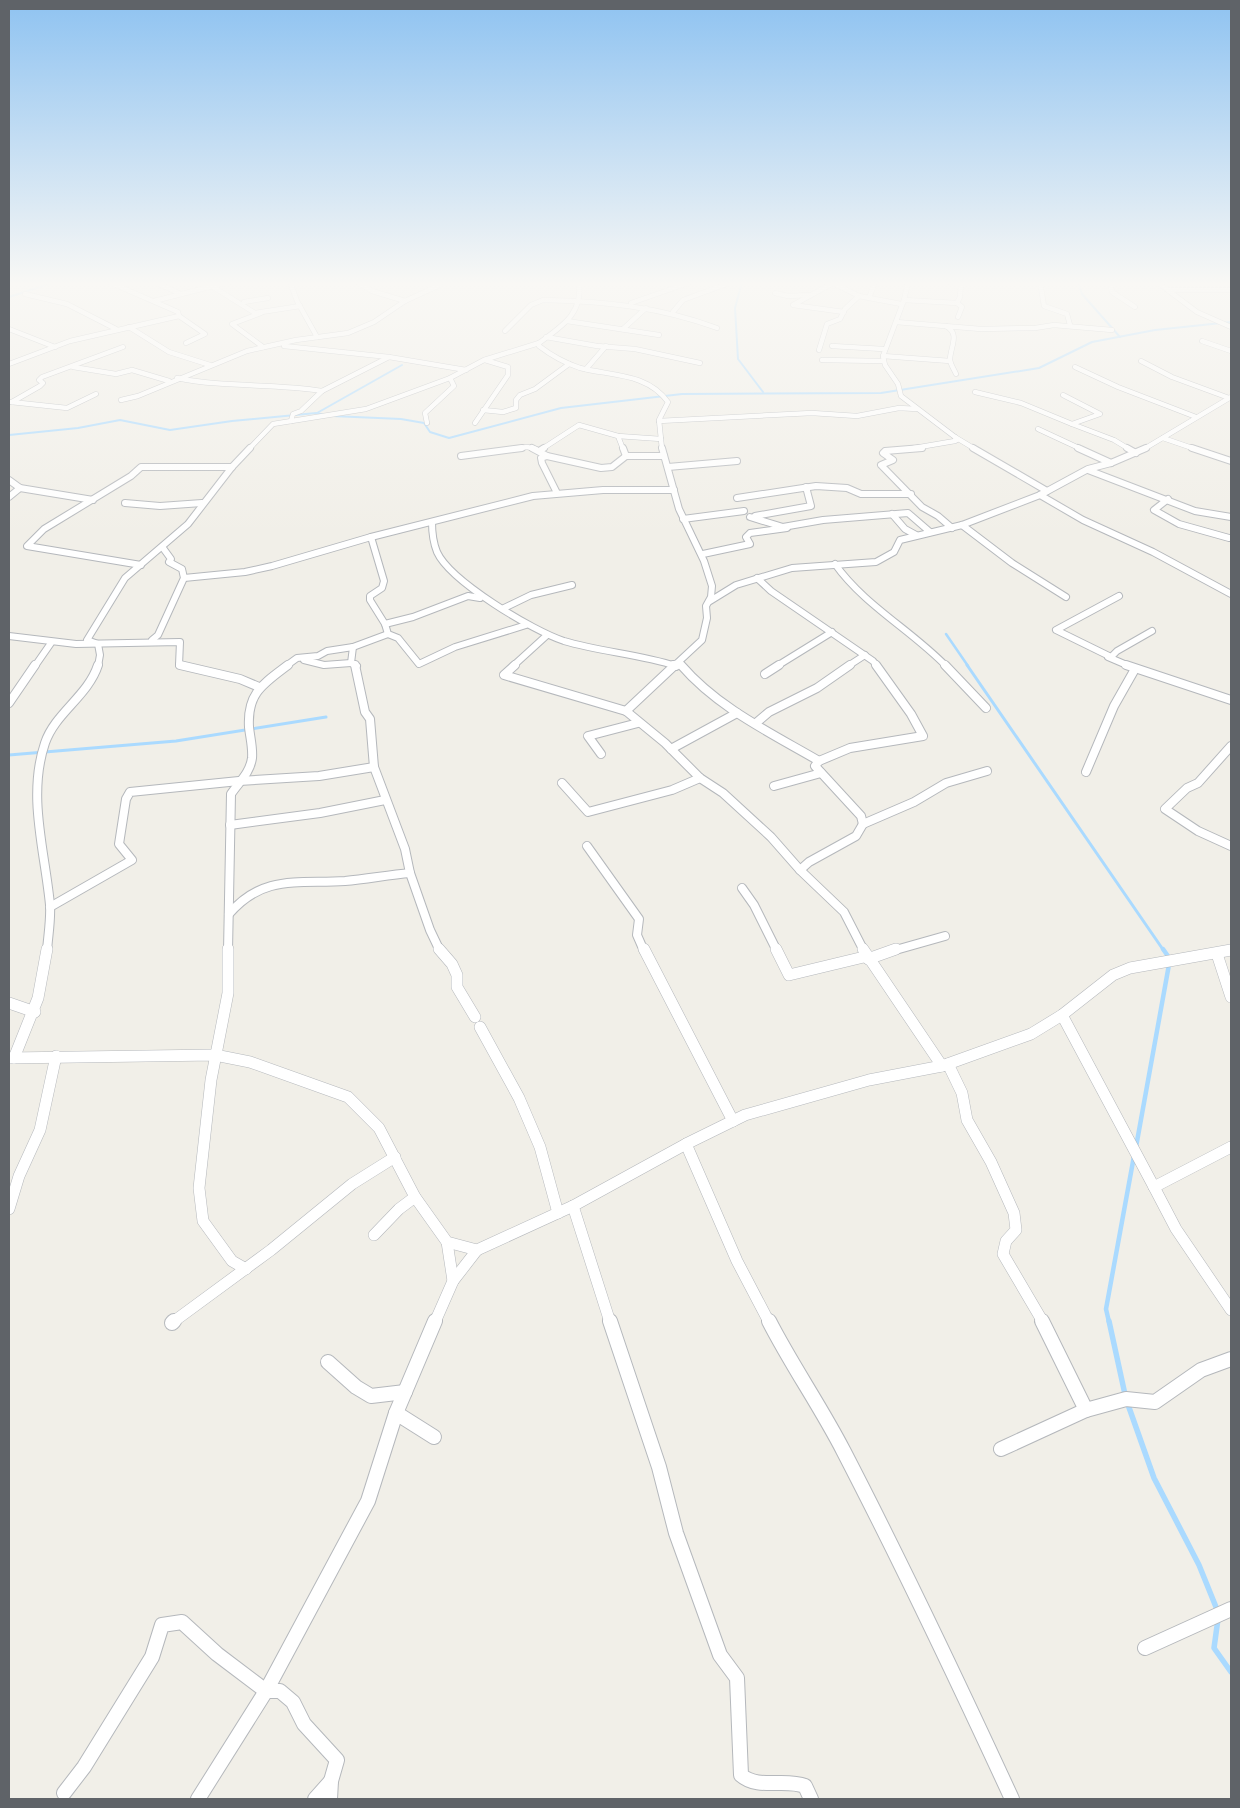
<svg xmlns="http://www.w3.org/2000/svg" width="1240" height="1808" viewBox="0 0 1240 1808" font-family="'IBM Plex Sans',sans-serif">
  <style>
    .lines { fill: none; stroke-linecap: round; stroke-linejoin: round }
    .stream-far4 { stroke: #aadaff; stroke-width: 2 }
    .stream-far3 { stroke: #aadaff; stroke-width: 2.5 }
    .stream-far2 { stroke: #aadaff; stroke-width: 3 }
    .stream-far1 { stroke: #aadaff; stroke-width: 4.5 }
    .stream { stroke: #aadaff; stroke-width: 5.5 }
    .minor-far4-casing { stroke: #b5b8bc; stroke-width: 5.5 }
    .minor-far3-casing { stroke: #b5b8bc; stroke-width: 8 }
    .minor-far2-casing { stroke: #b5b8bc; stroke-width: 10 }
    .minor-far1-casing { stroke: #b5b8bc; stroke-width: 12 }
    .minor-casing { stroke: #b5b8bc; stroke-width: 16 }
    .minor-far4 { stroke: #fff; stroke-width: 4.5 }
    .minor-far3 { stroke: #fff; stroke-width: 6 }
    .minor-far2 { stroke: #fff; stroke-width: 8 }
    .minor-far1 { stroke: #fff; stroke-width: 11 }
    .minor { stroke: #fff; stroke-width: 14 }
  </style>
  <rect width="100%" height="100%" fill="#f1efe8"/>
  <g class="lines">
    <g class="stream-far4">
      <polyline points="742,282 735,308 738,359 763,392"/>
      <polyline points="1078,282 1082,294 1120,337"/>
      <polyline points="9,297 55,282"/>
      <polyline points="317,413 402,365"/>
      <polyline points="332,416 401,419 424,423 430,432 449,438 561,408 682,394 881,393 1039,368 1092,342 1155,330 1231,322"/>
      <polyline points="9,435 78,428 120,420 170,430 232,421 316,413 325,415"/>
    </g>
    <polyline class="stream-far3" points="946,634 968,666"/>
    <g class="stream-far2">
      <polyline points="967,665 1164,951"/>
      <polyline points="9,755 176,741 326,717"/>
    </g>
    <g class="stream-far1">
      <polyline points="1136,1147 1170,959 1163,949"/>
      <polyline points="1109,1322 1106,1309 1134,1156"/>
    </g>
    <g class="stream">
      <polyline points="1109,1321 1126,1399 1154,1478 1199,1565 1218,1612"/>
      <polyline points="1218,1619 1214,1648 1231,1672"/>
    </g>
    <g class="minor-far4-casing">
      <g id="minor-far4">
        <polyline points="154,282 179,293"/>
        <polyline points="290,282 297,301 317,337"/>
        <polyline points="357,282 372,291 405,301"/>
        <path d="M579,282c4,32 -17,44 -40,61v3c13,10 26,17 41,22 32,8 67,5 88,34l-9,18 3,29"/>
        <polyline points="831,282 859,296 901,304"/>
        <polyline points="908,282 904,300 883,356 885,365 898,384 901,396 955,437 975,449"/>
        <polyline points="949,282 960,283"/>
        <polyline points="1040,282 1044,306 1067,314 1070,325"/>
        <polyline points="1110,282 1112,292 1135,307"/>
        <polyline points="1157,282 1197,312 1231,327"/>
        <polyline points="833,283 793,305 844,312"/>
        <polyline points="210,285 255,313 300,306"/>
        <polyline points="1168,290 1231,290"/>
        <polyline points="775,293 788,296 809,295"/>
        <polyline points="25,294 67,304 116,329"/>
        <polyline points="869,298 875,282"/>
        <polyline points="904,300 957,303"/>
        <polyline points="154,301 229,282"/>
        <polyline points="244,302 268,298"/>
        <polyline points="631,303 691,282"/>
        <polyline points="673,312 683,300 732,282"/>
        <polyline points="261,313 232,324 263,347"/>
        <polyline points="179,316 205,334 186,343"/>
        <polyline points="958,317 962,307 957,303 960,297 961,282"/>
        <polyline points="567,321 659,335"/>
        <polyline points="896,322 981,329 1035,328 1054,325 1112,330"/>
        <path d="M946,326c14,8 5,19 4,33 0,5 4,10 6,15"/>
        <polyline points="129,327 169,352 210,365"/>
        <polyline points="9,329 55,347"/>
        <polyline points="623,329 646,308"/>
        <path d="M505,331l26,-26 12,-5c61,1 117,7 174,28"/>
        <polyline points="546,337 597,346 635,349 700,363"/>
        <polyline points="1202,341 1231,351"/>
        <polyline points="284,346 389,357 466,370"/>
        <polyline points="832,346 883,349"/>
        <polyline points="819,350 827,324 840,319 845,309 859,296"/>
        <polyline points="883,356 950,361"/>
        <polyline points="822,360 882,361"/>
        <polyline points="1141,361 1172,377 1229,398"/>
        <polyline points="9,364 70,341 179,316 178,312 109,282"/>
        <polyline points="73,367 116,374 132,370 169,381"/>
        <polyline points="1075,367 1118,387 1196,417"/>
        <polyline points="586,369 606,346"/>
        <path d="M177,378c48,10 97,5 145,13"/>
        <polyline points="975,392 1021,403 1072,424"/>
        <polyline points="1063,395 1100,414 1072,424 1114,440 1129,449"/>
        <polyline points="121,400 138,396 247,351 296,340 348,333 374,322 405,301 440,285"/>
        <polyline points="11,402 67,408 96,394"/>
        <polyline points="12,402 40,386 43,383 39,380 42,377 123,347"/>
        <polyline points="483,410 503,412 516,408 516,400 520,395 535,389 569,364"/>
        <polyline points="291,421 293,414 301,411 322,391 389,357"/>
        <polyline points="659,421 812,413 857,416 899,408 917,409"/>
        <polyline points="427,423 425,413 454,386 450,378"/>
        <polyline points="475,423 508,375 508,367 485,360"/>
        <polyline points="1038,429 1081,449"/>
        <polyline points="618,436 623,449"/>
        <polyline points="1163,438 1195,449"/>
        <polyline points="249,449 273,424 366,409 450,378 484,360 539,343"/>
        <polyline points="513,449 527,447 536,449"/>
        <polyline points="542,449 579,425 618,436 661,439"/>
        <polyline points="908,449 955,441 957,440 955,437"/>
        <polyline points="1144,449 1231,397"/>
      </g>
    </g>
    <g class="minor-far3-casing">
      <g id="minor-far3">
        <polyline points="532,448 547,456 601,468 612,467 626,456 664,456"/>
        <polyline points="623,448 626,456"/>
        <polyline points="662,448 679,509 704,561 712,586 711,597 706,606 707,618 702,640 674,666"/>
        <polyline points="922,448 885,451 883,453 893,460 881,465 922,507 938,516 952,528"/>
        <polyline points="973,448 1047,491"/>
        <polyline points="1078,448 1111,463"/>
        <polyline points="1127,448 1136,453"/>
        <polyline points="1192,448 1231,461"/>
        <polyline points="539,451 544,448"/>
        <polyline points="461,456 522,448"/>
        <polyline points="547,456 541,458 542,463 557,493"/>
        <polyline points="668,467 737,461"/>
        <polyline points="1088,470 1195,511 1231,517"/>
        <polyline points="9,480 20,488 93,500"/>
        <polyline points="1040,495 1083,520 1153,552 1231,594"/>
        <polyline points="9,497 20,488"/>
        <polyline points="737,498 816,486 847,488 861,494 911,494"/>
        <polyline points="1168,499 1154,510 1179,524 1229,538"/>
        <polyline points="125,503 160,506 202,503"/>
        <polyline points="892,514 905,529 916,535"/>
        <polyline points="755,516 811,506 806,487"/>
        <polyline points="750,517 783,527 823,520 908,513 930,532"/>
        <polyline points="683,519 744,511"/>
        <path d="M432,522c0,10 1,20 5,30 13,29 96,79 127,89 37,11 75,13 112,25"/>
        <polyline points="962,525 1012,563 1066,597"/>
        <polyline points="371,537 384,581 382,588 370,596 370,600 385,624 388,634 398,638 419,664 455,647 526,625"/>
        <polyline points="703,554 750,544 746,537 750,533 787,528"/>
        <path d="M835,564c29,41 76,66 111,102"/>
        <polyline points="141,565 27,546 44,529 131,476 141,467 232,467"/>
        <polyline points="184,578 245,572 272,566 371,537 533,496 603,490 674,490"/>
        <polyline points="757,578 771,591 873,661 877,666"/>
        <polyline points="1119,596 1056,630 1111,657 1117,651 1152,631"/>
        <polyline points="710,601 736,585 792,568 876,562 894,552 900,540 962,525 1040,495 1088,469 1111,463 1146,448"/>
        <polyline points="504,608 531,595 572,585"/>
        <polyline points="385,624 413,617 468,596 480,598"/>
        <polyline points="9,636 76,644 180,642 179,665 185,666"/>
        <polyline points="152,640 158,635 184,578 182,569 169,562 171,559 163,548"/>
        <polyline points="353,647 351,663 357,666"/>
        <polyline points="1108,657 1129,666"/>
        <polyline points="304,660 324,665 351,663"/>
        <polyline points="679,663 682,666"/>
        <polyline points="35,666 51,643"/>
        <polyline points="98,666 100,655 98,644 87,640 125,578 188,524 232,467 250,448"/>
        <polyline points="286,666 297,658 318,656 327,651 353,647 388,634"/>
        <polyline points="513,666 546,636"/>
        <polyline points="777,666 832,632"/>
        <polyline points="848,666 865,655"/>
      </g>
    </g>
    <g class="minor-far2-casing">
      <g id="minor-far2">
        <polyline points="180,665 240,679 259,687"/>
        <polyline points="355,665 365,712 370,719 374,767 405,849 410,873 430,930 440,951"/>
        <polyline points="515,665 504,675 626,711"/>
        <polyline points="673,665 676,666"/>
        <polyline points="675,665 626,711 665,743 700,778 723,793 771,837 800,870 844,912 864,951"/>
        <path d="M681,665c37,43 90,68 138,96l-4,5 46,50 2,8"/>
        <polyline points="945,665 986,708"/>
        <polyline points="1126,665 1231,700"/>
        <polyline points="765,674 779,665"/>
        <polyline points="9,703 35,665"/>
        <polyline points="756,723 769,712 817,688 850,665"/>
        <polyline points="1231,746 1198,783 1187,788 1165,809 1198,831 1231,846"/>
        <polyline points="671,749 737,713"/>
        <polyline points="601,754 588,736 638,723"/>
        <polyline points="819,761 850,748 923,736 911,714 876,665"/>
        <polyline points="1086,772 1114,706 1135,669"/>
        <polyline points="562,783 588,812 672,790 700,778"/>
        <polyline points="774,786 821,773"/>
        <polyline points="230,825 320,813 385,800"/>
        <polyline points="587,846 639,919 637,935 644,951"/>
        <polyline points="800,870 809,862 856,836 863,824 914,802 946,783 987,771"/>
        <polyline points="742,888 754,905 777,951"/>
        <polyline points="50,907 132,860 119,844 126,799 130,792 239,781 319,776 374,767"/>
        <path d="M229,914c34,-40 70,-30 116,-33 22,-2 43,-6 65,-8"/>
        <path d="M47,951c1,-15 4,-31 3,-46 -5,-54 -23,-109 -5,-162 10,-30 43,-47 53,-78"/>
        <path d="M228,951l3,-157c8,-12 19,-21 21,-36 1,-10 -2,-21 -3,-31 -2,-34 14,-43 39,-62"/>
        <polyline points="892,951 945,936"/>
        <polyline points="1227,951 1231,950"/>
      </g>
    </g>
    <g class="minor-far1-casing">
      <g id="minor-far1">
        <polyline points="228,949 228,993 211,1080 199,1188 203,1221 232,1261 246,1269"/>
        <polyline points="439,949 452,964 457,975 457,987 475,1017"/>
        <polyline points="644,949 733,1121"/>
        <polyline points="776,949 789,975 868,956"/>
        <polyline points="863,949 942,1066 1031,1034 1062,1015 1113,975 1130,968 1231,950"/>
        <polyline points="1217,954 1231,997"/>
        <polyline points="868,959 896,949"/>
        <polyline points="9,1003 35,1012"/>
        <polyline points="1062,1015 1154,1187"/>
        <polyline points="480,1027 519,1098 540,1147 558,1213"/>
        <polyline points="9,1058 215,1055 250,1062 348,1097 379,1128 415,1197 447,1242 477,1250 573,1206 686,1144 745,1115 869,1080 942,1066"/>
        <polyline points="14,1058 38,998 47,949"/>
        <polyline points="948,1064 962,1093 967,1120 991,1162 1014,1213 1016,1230 1006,1241 1003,1254 1043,1322"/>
        <polyline points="686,1144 737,1261 769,1322"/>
        <polyline points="1231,1147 1154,1187 1176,1229 1231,1310"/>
        <polyline points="573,1206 610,1322"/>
        <polyline points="9,1209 19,1176 40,1130 56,1056"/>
        <polyline points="374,1235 399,1209 415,1197"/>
        <polyline points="447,1242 453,1281"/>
        <polyline points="173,1322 271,1250 352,1184 395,1157"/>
        <polyline points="435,1322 453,1281 477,1250"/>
      </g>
    </g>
    <g class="minor-casing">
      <g id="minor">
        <path d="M610,1321l49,146 17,66 44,122 17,23 4,97c17,15 44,3 64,11l6,13"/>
        <path d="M769,1321c23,45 52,86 75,131 59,114 114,230 168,347"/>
        <polyline points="1042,1321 1086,1410"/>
        <polyline points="172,1323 174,1321"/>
        <polyline points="328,1362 356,1387 371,1396 405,1392"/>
        <polyline points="396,1413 434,1437"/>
        <polyline points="1001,1449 1086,1410 1126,1399 1155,1402 1201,1370 1231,1359"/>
        <polyline points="1145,1648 1231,1609"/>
        <polyline points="64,1793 84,1767 152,1657 162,1625 182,1622 217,1654 266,1691 280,1691 293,1702 304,1724 337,1760 331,1781 330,1799"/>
        <polyline points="198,1799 266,1691 368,1501 396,1413 435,1321"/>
        <polyline points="315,1799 331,1781"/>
      </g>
    </g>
    <use href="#minor-far4" class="minor-far4"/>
    <use href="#minor-far3" class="minor-far3"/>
    <use href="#minor-far2" class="minor-far2"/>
    <use href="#minor-far1" class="minor-far1"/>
    <use href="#minor" class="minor"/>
  </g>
  <linearGradient id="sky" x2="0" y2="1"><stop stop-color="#8fc3f1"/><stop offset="0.53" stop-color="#f9f8f5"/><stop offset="1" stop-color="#f9f8f5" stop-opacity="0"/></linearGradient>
  <rect width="1240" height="535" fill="url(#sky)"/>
  <rect width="1240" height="1808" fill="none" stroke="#5f6368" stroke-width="20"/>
</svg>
